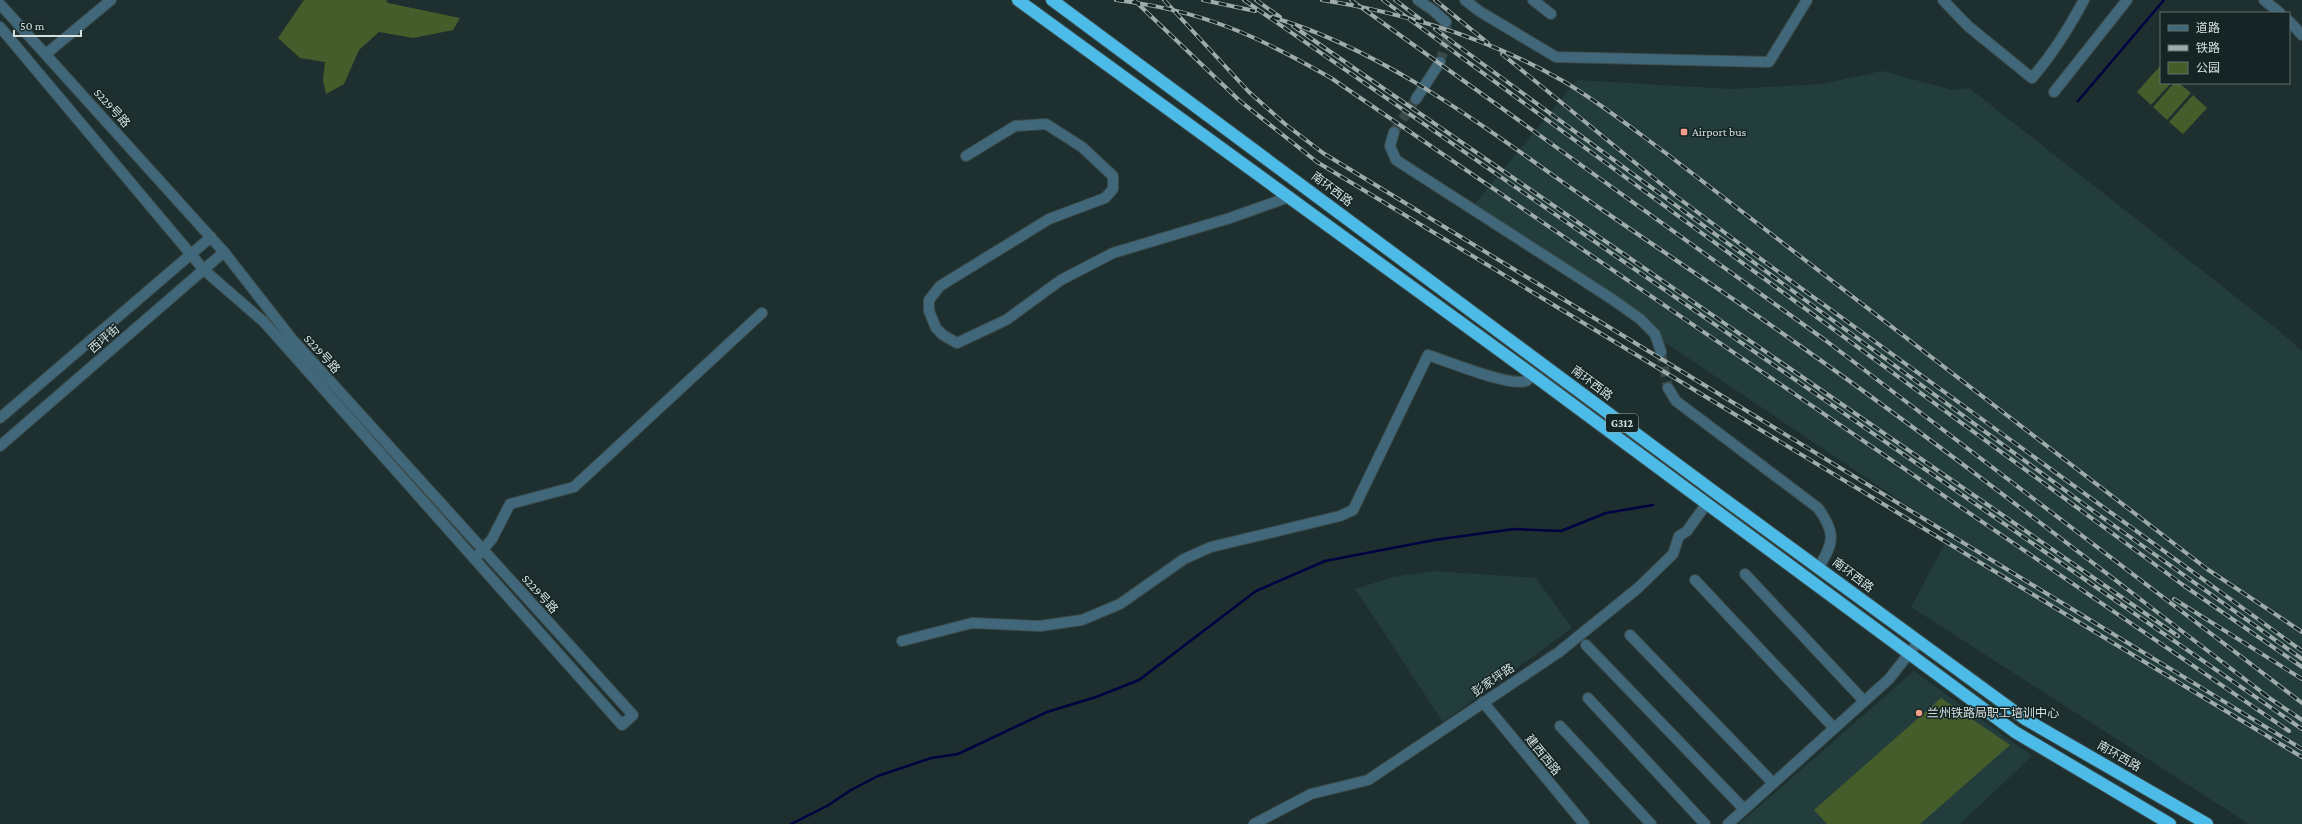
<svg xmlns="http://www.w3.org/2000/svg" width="2302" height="824" viewBox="0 0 2302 824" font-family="'Crimson Pro','Noto Sans SC',serif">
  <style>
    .built { fill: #233d3d }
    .green { fill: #455d2a }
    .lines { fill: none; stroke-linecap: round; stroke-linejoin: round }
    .stream { stroke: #000242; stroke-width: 2.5 }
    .minor-tunnel { stroke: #394a49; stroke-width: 10; stroke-dasharray: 10 5; stroke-linecap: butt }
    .minor-casing { stroke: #3b4b4b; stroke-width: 12 }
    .highway-casing { stroke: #3b4b4b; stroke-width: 14 }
    .minor { stroke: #40687a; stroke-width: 10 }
    .highway { stroke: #4cbbe7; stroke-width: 12 }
    .rail-casing { stroke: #9facab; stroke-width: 4 }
    .rail { stroke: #152525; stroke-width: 2.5; stroke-dasharray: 8; stroke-linecap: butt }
    .poi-dot { fill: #f49d8c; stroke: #152525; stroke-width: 1.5 }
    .labels { text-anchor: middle; stroke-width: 3; stroke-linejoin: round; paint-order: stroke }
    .shield { fill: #152525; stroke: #9ba8a7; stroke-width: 1 }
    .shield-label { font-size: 11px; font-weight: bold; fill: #d5e0df }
    .street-label { font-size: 12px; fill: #d5e0df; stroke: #152525 }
    .poi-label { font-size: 12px; fill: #d5e0df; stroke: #152525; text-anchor: start }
  </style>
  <rect width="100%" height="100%" fill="#1e2f2f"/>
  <g class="built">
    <polygon points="1882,71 1952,90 1969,88 2278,330 2302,351 2302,824 2249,824 1911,607 1950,534 1469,211 1577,80 1731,89 1822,84"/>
    <polygon points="1432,571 1536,578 1572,628 1443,722 1355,589 1393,577"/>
    <polygon points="1914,671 2032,756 1960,824 1739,824"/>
  </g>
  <g class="green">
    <polygon points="304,0 386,0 388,3 460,18 453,30 413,38 379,32 359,50 344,84 326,94 323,80 325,62 300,58 278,38"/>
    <polygon points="2160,66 2161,83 2171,83 2151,105 2137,92"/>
    <polygon points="2174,83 2179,83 2191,93 2167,120 2153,107"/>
    <polygon points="2193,95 2207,108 2183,134 2169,122"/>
    <polygon points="1941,698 2010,745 1920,824 1827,824 1814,810"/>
  </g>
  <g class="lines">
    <g class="stream">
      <polyline points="2078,101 2164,0"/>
      <polyline points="791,824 827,806 851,790 878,776 931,758 958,754 1047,712 1096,697 1139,680 1256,591 1325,561 1434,540 1514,529 1561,531 1606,513 1653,505"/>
    </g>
    <g class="minor-tunnel">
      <polyline points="1440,62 1447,39 1446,22"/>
      <polyline points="1394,132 1416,99"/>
      <polyline points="1661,352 1668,388"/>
    </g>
    <g class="minor-casing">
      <g id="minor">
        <polyline points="1418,0 1434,11 1446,22"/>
        <polyline points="1465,0 1479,11 1556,57 1769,62 1807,0"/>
        <polyline points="1533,0 1551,14"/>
        <path d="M1943,0l25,26 64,52c21,-24 37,-50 52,-78"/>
        <polyline points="2264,0 2280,13"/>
        <polyline points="0,4 224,252 292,339 633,715 622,725 264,322 204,270 0,27"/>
        <polyline points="2289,21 2302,35"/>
        <polyline points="46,54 111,0"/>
        <polyline points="2054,92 2127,0"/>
        <polyline points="1416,99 1440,62"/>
        <polyline points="1394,132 1390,146 1396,160 1612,299 1640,319 1655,334 1661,352"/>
        <polyline points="966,156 1015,126 1046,124 1082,147 1113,176 1113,189 1105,198 1049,219 940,286 929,300 929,311 936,328 943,335 957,343 1006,320 1061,280 1113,253 1230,218 1289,197"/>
        <path d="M1668,388l8,13 142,107c18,25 16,34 1,59"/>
        <polyline points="0,418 211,237"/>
        <polyline points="0,446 224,252"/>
        <polyline points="479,554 492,539 510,504 574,487 762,313"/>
        <polyline points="1745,574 1864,701"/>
        <polyline points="1695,580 1834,728"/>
        <polyline points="1630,635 1773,783"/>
        <path d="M902,641l70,-18 68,3 42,-6 38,-16 64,-45 27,-12 129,-31 13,-6 75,-155c19,6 81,32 98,26 2,-1 5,-4 7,-6"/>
        <polyline points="1586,645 1744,809"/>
        <polyline points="1588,698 1705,824"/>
        <polyline points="1483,702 1584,824"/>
        <polyline points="1560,726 1651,824"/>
        <polyline points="1254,824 1311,794 1368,780 1559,652 1638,588 1673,554 1679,536 1687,531 1707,503"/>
        <polyline points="1728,824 1889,679 1918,642"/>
      </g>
    </g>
    <g class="highway-casing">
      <g id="highway">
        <polyline points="1018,0 1533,375 2015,732 2170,824"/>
        <polyline points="1052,0 1716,493 2025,719 2207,824"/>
      </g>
    </g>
    <use href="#minor" class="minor"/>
    <use href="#highway" class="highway"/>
    <g class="rail-casing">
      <g id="rail">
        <path d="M1116,0c85,10 142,36 215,78l958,653"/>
        <polyline points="1134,0 1240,101 1317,162 2302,757"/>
        <polyline points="1164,0 1249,92 1285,124 1323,153 2302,749"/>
        <polyline points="1203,0 1255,11"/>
        <polyline points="1244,0 2302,729"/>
        <polyline points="1256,0 1280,17"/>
        <path d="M1322,0c83,13 168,39 241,81 36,21 70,48 104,73l540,415 95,63"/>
        <polyline points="1351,0 1825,340 2302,703"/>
        <polyline points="1383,0 2183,585 2302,667"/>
        <polyline points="1395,0 1423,21"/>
        <polyline points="1435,0 1488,43"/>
        <path d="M1272,17c121,36 226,121 329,192 68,47 138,93 205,141 157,111 308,230 461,346"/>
        <polyline points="1293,26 2178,636"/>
        <polyline points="1435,29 2092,510 2302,659"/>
        <polyline points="1502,54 1677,197 1736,241 2302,651"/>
        <polyline points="2174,599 2302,679"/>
        <polyline points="2262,693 2302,720"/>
      </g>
    </g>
    <use href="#rail" class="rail"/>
  </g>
  <g class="poi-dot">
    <rect x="1680" y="128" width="8" height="8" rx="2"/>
    <circle cx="1919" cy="713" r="4"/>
  </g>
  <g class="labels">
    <rect class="shield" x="1606" y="414" width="32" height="18" rx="3"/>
    <g class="shield-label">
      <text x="1622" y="427">G312</text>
    </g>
    <g class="street-label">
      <text transform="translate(112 108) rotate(48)" y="4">S229号路</text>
      <text transform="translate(1332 189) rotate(37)" y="4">南环西路</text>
      <text transform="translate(104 339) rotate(-41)" y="4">西坪街</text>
      <text transform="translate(322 354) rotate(48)" y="4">S229号路</text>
      <text transform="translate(1592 383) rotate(37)" y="4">南环西路</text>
      <text transform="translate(1853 575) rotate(37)" y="4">南环西路</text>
      <text transform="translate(540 594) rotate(48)" y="4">S229号路</text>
      <text transform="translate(1493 680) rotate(-34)" y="4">彭家坪路</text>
      <text transform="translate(1543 755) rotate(51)" y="4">建西西路</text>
      <text transform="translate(2119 756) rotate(30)" y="4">南环西路</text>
    </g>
    <g class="poi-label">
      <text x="1692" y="136">Airport bus</text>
      <text x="1927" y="717">兰州铁路局职工培训中心</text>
    </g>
  </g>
  <rect x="2160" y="12" width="130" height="72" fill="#152525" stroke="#62706f"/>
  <rect x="2168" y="25" width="20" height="6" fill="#40687a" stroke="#62706f"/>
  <text x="2196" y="32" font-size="12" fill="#d5e0df">道路</text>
  <rect x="2168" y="45" width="20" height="6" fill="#9facab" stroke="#62706f"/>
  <text x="2196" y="52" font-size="12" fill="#d5e0df">铁路</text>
  <rect x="2168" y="62" width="20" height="12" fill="#455d2a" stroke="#62706f"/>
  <text x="2196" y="72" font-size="12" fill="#d5e0df">公园</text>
  <path d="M14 30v6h67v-6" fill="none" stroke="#d5e0df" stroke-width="2"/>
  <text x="20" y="30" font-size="12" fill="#d5e0df" stroke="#152525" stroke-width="3" paint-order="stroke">50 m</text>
</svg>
